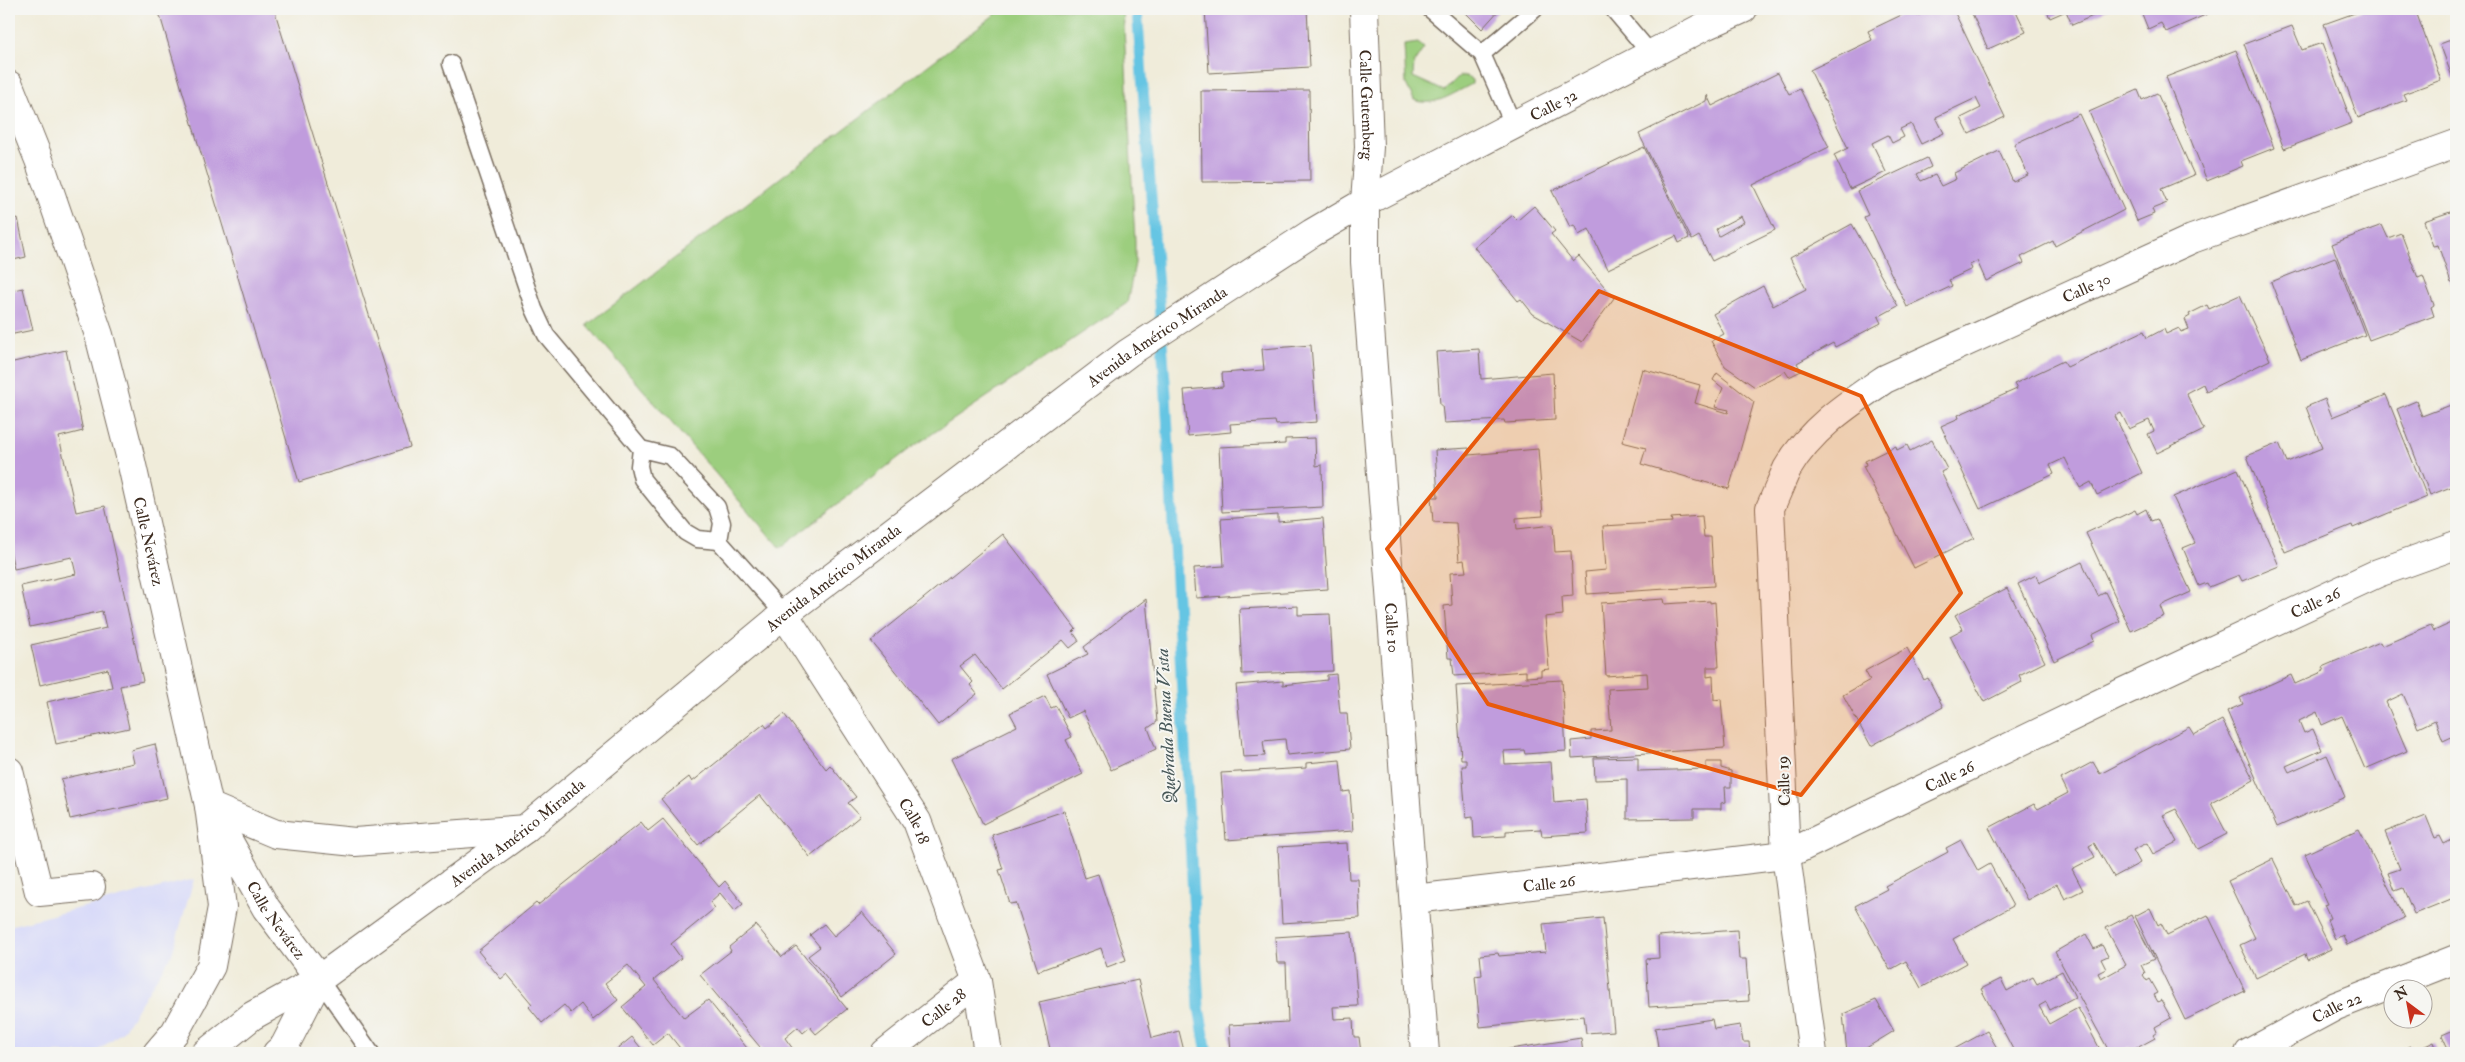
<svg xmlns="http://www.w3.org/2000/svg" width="2465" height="1062" font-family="'IM FELL Double Pica',serif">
	<rect width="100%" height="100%" fill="#f6f6f2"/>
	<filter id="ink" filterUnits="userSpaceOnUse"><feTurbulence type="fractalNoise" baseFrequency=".02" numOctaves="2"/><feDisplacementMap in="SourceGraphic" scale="10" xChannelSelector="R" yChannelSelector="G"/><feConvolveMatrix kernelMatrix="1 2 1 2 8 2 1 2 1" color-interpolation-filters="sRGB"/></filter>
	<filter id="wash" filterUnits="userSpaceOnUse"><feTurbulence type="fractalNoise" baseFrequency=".0096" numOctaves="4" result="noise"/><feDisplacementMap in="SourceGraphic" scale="20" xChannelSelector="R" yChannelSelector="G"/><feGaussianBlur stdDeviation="1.12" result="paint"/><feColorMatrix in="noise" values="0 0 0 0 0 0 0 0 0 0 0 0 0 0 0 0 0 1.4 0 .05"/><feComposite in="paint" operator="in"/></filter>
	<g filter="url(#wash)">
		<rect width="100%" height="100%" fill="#f0ecda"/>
		<path fill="#d6d8f9" d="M 194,879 L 172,954 L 123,1031 L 95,1053 L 9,1053 L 9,926 Z"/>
		<path fill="#9cce7e" stroke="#6c7c4e" d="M 1002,9 L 1123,9 L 1135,241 L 1135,263 L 1127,303 L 911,448 L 780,548 L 587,325 Z
			M 1418,43 L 1424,48 L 1414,63 L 1413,77 L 1444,91 L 1459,76 L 1466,76 L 1472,80 L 1472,84 C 1454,93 1434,108 1414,100 L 1406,84 L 1404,45 Z"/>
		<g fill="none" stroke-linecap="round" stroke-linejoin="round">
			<path stroke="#65c5e3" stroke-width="11" d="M 1137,9 L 1166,395 L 1199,1007 L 1207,1053"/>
		</g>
		<g id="blocks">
			<path fill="#c09cdd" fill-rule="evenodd" d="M 158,9 L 274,9 L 410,447 L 299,482 Z
				M 1205,9 L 1307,9 L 1310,67 L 1209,73 Z
				M 1462,9 L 1500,9 L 1482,29 Z
				M 1914,9 L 1917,16 L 1932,9 L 1953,9 L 2005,117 L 1969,134 L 1961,118 L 1981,108 L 1976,98 L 1936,117 L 1944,133 L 1921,144 L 1911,124 L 1900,129 L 1904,137 L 1892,143 L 1888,135 L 1872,143 L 1886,172 L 1850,189 L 1834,155 L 1848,148 L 1810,70 L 1872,40 L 1868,31 Z
				M 1970,9 L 2015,9 L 2026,32 L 1988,49 Z
				M 2046,9 L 2109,9 L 2072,25 L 2066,11 L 2050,18 Z
				M 2140,9 L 2219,9 L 2166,32 L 2161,23 L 2148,29 Z
				M 2366,9 L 2415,9 L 2441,80 L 2403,94 L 2406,100 L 2358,118 L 2324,24 Z
				M 2449,9 L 2456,9 L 2456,29 Z
				M 2292,26 L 2302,50 L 2322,43 L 2352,123 L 2284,149 L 2244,44 Z
				M 2456,38 L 2456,78 L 2453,79 L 2440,44 Z
				M 2236,50 L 2274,148 L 2241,161 L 2243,166 L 2207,181 L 2166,77 Z
				M 1778,73 L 1789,94 L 1800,89 L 1829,147 L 1753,185 L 1775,230 L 1712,261 L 1699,236 L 1692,240 L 1639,134 L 1706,101 L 1707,95 L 1712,106 ZM 1741,216 L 1744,222 L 1719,236 L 1716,229 Z
				M 1309,90 L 1310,181 L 1202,182 L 1201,91 Z
				M 2138,90 L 2142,100 L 2157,93 L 2194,175 L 2161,189 L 2167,203 L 2152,209 L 2154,214 L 2137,221 L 2089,112 Z
				M 2079,114 L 2124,210 L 2055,246 L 2053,241 L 2021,257 L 2024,263 L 1986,281 L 1977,261 L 1970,265 L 1972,269 L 1949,280 L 1952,286 L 1907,307 L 1864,217 L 1868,215 L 1857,191 L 1927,158 L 1931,167 L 1917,174 L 1921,181 L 1935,175 L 1941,186 L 1956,179 L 1954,173 L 1999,151 L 2013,182 L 2028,175 L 2014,144 Z
				M 1644,147 L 1689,238 L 1679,243 L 1676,236 L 1608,269 L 1589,229 L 1579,235 L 1574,225 L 1570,227 L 1552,191 Z
				M 1534,206 L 1555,231 L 1551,234 L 1573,261 L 1579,256 L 1614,298 L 1582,342 L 1533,314 L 1521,299 L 1518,301 L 1474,247 L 1513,215 L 1518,220 Z
				M 2456,210 L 2456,282 L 2451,283 L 2438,245 L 2433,246 L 2424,221 Z
				M 18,218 L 26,257 L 9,261 L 9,221 Z
				M 1852,224 L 1898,306 L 1878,317 L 1881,323 L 1835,347 L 1833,343 L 1797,363 L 1801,371 L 1789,377 L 1785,371 L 1755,387 L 1725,366 L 1711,341 L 1724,334 L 1713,314 L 1763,286 L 1773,306 L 1806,289 L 1790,258 Z
				M 2382,225 L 2388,238 L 2401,233 L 2418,278 L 2423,276 L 2434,305 L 2431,307 L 2434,316 L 2369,340 L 2332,244 Z
				M 2335,257 L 2365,335 L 2301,360 L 2271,282 Z
				M 23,288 L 33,330 L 9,335 L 9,291 Z
				M 2240,295 L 2270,360 L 2206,391 L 2203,384 L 2186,393 L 2204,430 L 2157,453 L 2148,434 L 2154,431 L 2149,420 L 2129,429 L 2121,413 L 2115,416 L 2142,473 L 2097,495 L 2091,482 L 2080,488 L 2065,458 L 2050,465 L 2054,474 L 1980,509 L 1941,426 L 1959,418 L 1958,415 L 2017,389 L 2014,384 L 2063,361 L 2067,367 L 2144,331 L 2147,338 L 2164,329 L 2166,334 L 2179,328 L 2181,332 L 2189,329 L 2185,319 L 2190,316 L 2189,314 L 2207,305 L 2209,309 Z
				M 1311,345 L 1317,422 L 1276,425 L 1275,421 L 1230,424 L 1231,432 L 1188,436 L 1184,390 L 1223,387 L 1222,373 L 1264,370 L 1262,349 Z
				M 1479,349 L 1481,379 L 1553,373 L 1555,420 L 1505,423 L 1504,420 L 1444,423 L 1442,405 L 1440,405 L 1436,352 Z
				M 66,350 L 83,431 L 59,437 L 76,512 L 105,506 L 143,681 L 120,686 L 129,728 L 56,744 L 47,702 L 112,687 L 108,669 L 40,685 L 31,645 L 106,628 L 102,611 L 30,627 L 21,586 L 76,574 L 72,557 L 14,569 L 9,545 L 9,363 Z
				M 1642,369 L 1700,385 L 1695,403 L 1728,413 L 1729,410 L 1715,407 L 1723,388 L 1713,380 L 1717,373 L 1754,402 L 1729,489 L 1641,464 L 1646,448 L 1622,442 Z
				M 2386,395 L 2427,497 L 2353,528 L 2352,525 L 2285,552 L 2247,456 L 2279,443 L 2287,462 L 2322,448 L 2306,407 L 2325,399 L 2332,417 Z
				M 2416,401 L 2422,416 L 2456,403 L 2456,485 L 2430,495 L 2397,409 Z
				M 1315,438 L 1316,466 L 1322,465 L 1323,507 L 1222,512 L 1219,447 L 1285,444 L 1285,439 Z
				M 1932,440 L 1947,469 L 1941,472 L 1974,538 L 1914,568 L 1863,466 L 1866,465 L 1865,461 L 1896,446 L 1897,450 L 1907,445 L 1910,451 Z
				M 1469,448 L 1469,455 L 1538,449 L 1543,516 L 1516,518 L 1517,529 L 1553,525 L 1555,552 L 1571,551 L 1573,596 L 1562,597 L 1563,615 L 1545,617 L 1549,669 L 1541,670 L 1541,676 L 1526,677 L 1526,671 L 1454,676 L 1452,658 L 1448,658 L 1444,606 L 1452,605 L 1450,573 L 1466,572 L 1464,560 L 1459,561 L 1456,523 L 1433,522 L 1431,497 L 1438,497 L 1435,450 Z
				M 2238,469 L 2279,566 L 2242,581 L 2239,575 L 2209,587 L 2207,583 L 2199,586 L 2183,548 L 2195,543 L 2173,497 Z
				M 2146,509 L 2151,521 L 2157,519 L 2191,592 L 2160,606 L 2164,616 L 2131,631 L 2086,533 L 2135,510 L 2137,514 Z
				M 1278,515 L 1278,522 L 1323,518 L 1328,589 L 1196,598 L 1194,568 L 1224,566 L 1221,519 Z
				M 1702,516 L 1704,537 L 1711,537 L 1714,586 L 1587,594 L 1585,572 L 1606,570 L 1603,526 L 1672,522 L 1671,518 Z
				M 1003,534 L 1076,629 L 1073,632 L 1079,641 L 1070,648 L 1063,640 L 1002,689 L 975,655 L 960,666 L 973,682 L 970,685 L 977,694 L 938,725 L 871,641 Z
				M 2082,562 L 2098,596 L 2106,592 L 2120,621 L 2092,635 L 2094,641 L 2054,661 L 2018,584 L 2036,575 L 2039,583 Z
				M 2007,588 L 2045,662 L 2019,675 L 2022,682 L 1984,702 L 1950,636 L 1963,629 L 1955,615 Z
				M 1146,599 L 1157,722 L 1148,728 L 1156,749 L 1111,770 L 1083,711 L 1068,718 L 1047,674 L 1088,654 L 1084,647 Z
				M 1664,599 L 1665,604 L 1710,601 L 1710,603 L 1715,602 L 1719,667 L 1707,667 L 1707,677 L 1713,676 L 1714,700 L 1721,699 L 1725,748 L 1572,758 L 1571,741 L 1591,739 L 1591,731 L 1611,730 L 1608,689 L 1648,687 L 1647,673 L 1606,676 L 1601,603 Z
				M 1298,606 L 1298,615 L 1330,614 L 1333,671 L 1242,674 L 1239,609 Z
				M 2456,621 L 2456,735 L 2443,741 L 2435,720 L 2418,728 L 2403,694 L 2386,702 L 2407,751 L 2365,769 L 2342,716 L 2322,725 L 2317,712 L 2299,721 L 2304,733 L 2313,729 L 2322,750 L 2286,766 L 2289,772 L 2327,755 L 2345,797 L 2277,827 L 2227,711 L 2243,704 L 2240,698 L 2291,675 L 2295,684 L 2324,671 L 2322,667 L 2380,642 L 2382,646 L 2431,625 L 2434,631 Z
				M 1907,648 L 1924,680 L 1928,678 L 1943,707 L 1871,746 L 1843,695 L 1870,680 L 1865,671 Z
				M 1336,674 L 1340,713 L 1347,713 L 1350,749 L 1287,755 L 1285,739 L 1263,741 L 1265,756 L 1243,757 L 1236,685 L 1283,681 L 1283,685 L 1327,680 L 1327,675 Z
				M 1562,680 L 1566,751 L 1525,754 L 1524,750 L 1504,751 L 1505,764 L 1551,762 L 1554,802 L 1586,799 L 1588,833 L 1542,836 L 1541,829 L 1506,831 L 1506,836 L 1474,838 L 1473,817 L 1466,818 L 1462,766 L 1466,766 L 1466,759 L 1461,759 L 1456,686 Z
				M 1045,696 L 1051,708 L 1056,706 L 1072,737 L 1066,740 L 1083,774 L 983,824 L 951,759 L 1017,726 L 1010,713 Z
				M 784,714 L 826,769 L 830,765 L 856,797 L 848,803 L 860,816 L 810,857 L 760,795 L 698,845 L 661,799 L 689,777 L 692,782 L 764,724 L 767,728 Z
				M 2222,720 L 2254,780 L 2211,803 L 2227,834 L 2198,849 L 2176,809 L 2163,815 L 2177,842 L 2153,854 L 2147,843 L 2133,850 L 2140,863 L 2114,877 L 2094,843 L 2089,846 L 2095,857 L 2072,869 L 2083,890 L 2065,899 L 2057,884 L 2027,900 L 1989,828 L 2034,804 L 2038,809 L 2068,793 L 2061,779 L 2093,762 L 2100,774 L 2189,727 L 2194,735 Z
				M 155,744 L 167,798 L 70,819 L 61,779 L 134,763 L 131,750 Z
				M 1638,757 L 1638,771 L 1706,769 L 1706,762 L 1721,762 L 1721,768 L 1731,771 L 1731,787 L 1725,787 L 1726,802 L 1721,803 L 1721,809 L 1694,809 L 1694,818 L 1627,819 L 1627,779 L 1595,780 L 1594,758 Z
				M 1340,760 L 1343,792 L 1350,791 L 1353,831 L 1226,840 L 1221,773 L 1306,768 L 1306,763 Z
				M 1064,811 L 1085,878 L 1098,874 L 1126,960 L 1107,967 L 1101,948 L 1038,971 L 1016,903 L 1010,904 L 999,870 L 1003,869 L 992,835 Z
				M 2426,816 L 2435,838 L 2440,836 L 2444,844 L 2456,838 L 2456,897 L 2414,914 L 2403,888 L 2395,891 L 2388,873 L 2400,869 L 2385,832 Z
				M 663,819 L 719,887 L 725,881 L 743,904 L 735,911 L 720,893 L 710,902 L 715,908 L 671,944 L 681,958 L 654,980 L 684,1018 L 708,1000 L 751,1053 L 681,1053 L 683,1052 L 668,1033 L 653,1045 L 622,1007 L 646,987 L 628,965 L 605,983 L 618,1000 L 593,1020 L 581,1004 L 571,1013 L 564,1005 L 542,1023 L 529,1007 L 532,1004 L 507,974 L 501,979 L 478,951 L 536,903 L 538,905 L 641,822 L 648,831 Z
				M 2359,829 L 2404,918 L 2347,945 L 2343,935 L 2335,939 L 2327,920 L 2330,918 L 2324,905 L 2328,904 L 2305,854 Z
				M 1961,840 L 1978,871 L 1990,864 L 2013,906 L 1953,939 L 1966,963 L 1921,988 L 1906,961 L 1890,970 L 1855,906 L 1887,889 L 1885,886 L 1948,852 L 1946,848 Z
				M 1347,843 L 1349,879 L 1358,879 L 1360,918 L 1282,923 L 1278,847 Z
				M 2273,859 L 2296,906 L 2307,901 L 2331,949 L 2307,960 L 2305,954 L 2256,978 L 2240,945 L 2255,938 L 2228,881 Z
				M 2150,908 L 2158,925 L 2161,923 L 2167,935 L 2208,915 L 2245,991 L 2185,1020 L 2135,916 Z
				M 862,912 L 896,954 L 842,997 L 808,956 L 820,947 L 810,935 L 824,924 L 834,936 Z
				M 2131,915 L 2154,959 L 2141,965 L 2145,973 L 2143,975 L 2147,981 L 2150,979 L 2158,993 L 2154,995 L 2158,1002 L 2161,1000 L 2171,1018 L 2155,1027 L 2157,1032 L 2153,1035 L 2155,1038 L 2133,1050 L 2130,1047 L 2110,1053 L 2055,952 L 2086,934 L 2094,949 L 2102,945 L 2108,956 L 2101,959 L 2106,969 L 2098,973 L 2101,979 L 2126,965 L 2106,928 Z
				M 1603,918 L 1614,1031 L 1586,1033 L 1584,1016 L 1480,1027 L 1475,976 L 1482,975 L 1480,955 L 1498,953 L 1499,956 L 1546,952 L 1543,924 Z
				M 756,925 L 782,957 L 796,946 L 847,1009 L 816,1034 L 810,1027 L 803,1033 L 798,1027 L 785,1038 L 793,1049 L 788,1053 L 765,1053 L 700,975 L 731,951 L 729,947 Z
				M 1737,930 L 1739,959 L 1746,959 L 1749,1001 L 1649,1007 L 1646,959 L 1659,958 L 1658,936 Z
				M 1352,932 L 1358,1006 L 1333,1007 L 1334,1019 L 1353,1018 L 1354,1037 L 1359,1037 L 1361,1053 L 1231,1053 L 1229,1025 L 1288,1022 L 1286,963 L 1277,963 L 1275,937 Z
				M 2062,971 L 2075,997 L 2050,1010 L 2046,1002 L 2039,1006 L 2049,1024 L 2078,1008 L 2102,1053 L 2015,1053 L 1981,989 L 2001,979 L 2007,991 L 2033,977 L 2037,984 Z
				M 1138,980 L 1152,1038 L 1179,1031 L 1184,1051 L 1173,1053 L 1051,1053 L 1039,1002 Z
				M 1876,1000 L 1894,1031 L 1858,1053 L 1847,1053 L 1843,1014 Z
				M 1712,1019 L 1714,1029 L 1740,1025 L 1743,1042 L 1749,1042 L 1750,1053 L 1659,1053 L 1655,1028 Z
				M 2456,1029 L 2456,1053 L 2450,1053 L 2442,1035 Z
				M 1987,1031 L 2000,1053 L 1947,1053 Z
				M 632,1037 L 645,1053 L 612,1053 Z
				M 1581,1038 L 1583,1053 L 1491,1053 L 1491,1052 Z
				M 2434,1042 L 2438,1053 L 2394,1053 L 2410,1046 L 2412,1052 Z"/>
		</g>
	</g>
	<g filter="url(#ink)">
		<use href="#blocks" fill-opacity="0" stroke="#7a6e60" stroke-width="1"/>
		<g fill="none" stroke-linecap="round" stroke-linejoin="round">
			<g stroke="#7a6e60" stroke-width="19">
				<path id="service" d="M 1430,9 L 1482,54 L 1535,9
					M 1613,9 L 1651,54
					M 1482,54 L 1513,124
					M 451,64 L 534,309 L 546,335 L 641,449 L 670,456 L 717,507 L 722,523 L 719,541
					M 641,449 L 639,466 L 642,479 L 685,532 L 697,539 L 719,541 L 784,614
					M 319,979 L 371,1053"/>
			</g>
			<g stroke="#7a6e60" stroke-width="30">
				<g id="minor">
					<path id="s1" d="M 1364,9 L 1369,147 L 1365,202 L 1365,262 L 1425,1053"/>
					<path id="s2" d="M 9,85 L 39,160 L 99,335 L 129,452 L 209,806 L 266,908 L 319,979"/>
					<path id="s3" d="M 1365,202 L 1707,25 L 1743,9"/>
					<path id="s4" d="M 784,614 L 917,821 L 977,981 L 988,1053"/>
					<path d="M 9,771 L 39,892 L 91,887"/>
					<path id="s5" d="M 1414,899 L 1786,855 L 2125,691 L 2378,573 L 2456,545"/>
					<path d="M 157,1053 L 175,1032 L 211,966 L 222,907 L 209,806 L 276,834 L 355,842 L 525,829"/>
					<path id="s6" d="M 885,1053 L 977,981"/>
					<path id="s7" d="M 1813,1053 L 1786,855 L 1770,508 C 1776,495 1781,482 1787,469 C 1810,429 1848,404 1885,379 L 2192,239 L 2456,144"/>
					<path id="s8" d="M 2249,1053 L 2336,1006 L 2456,959"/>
				</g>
			</g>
			<g stroke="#7a6e60" stroke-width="30">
				<g id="tertiary">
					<path id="s9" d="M 206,1053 L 252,1016 L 319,979 L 525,829 L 784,614 L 1128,353 L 1312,233 L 1365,202"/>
					<path d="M 277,1053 L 284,1047 L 319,979"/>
				</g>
			</g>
			<use href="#service" stroke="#fff" stroke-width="16"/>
			<use href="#minor" stroke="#fff" stroke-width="28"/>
			<use href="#tertiary" stroke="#fff" stroke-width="28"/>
		</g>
	</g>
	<path fill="#e8590c" fill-opacity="0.2" stroke="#e8590c" stroke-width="4" stroke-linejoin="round" d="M 1599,291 L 1861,396 L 1961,593 L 1801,795 L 1488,704 L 1387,549 Z"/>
	<g text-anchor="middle" stroke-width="4" stroke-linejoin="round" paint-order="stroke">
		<g font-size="16" fill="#3b2a1e" stroke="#f6f6f2">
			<text dy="6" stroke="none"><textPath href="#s3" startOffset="212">Calle 32</textPath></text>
			<text dy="6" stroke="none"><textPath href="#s1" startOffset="96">Calle Gutemberg</textPath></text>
			<text dy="6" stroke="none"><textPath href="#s7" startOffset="945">Calle 30</textPath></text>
			<text dy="6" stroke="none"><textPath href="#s9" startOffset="1192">Avenida Américo Miranda</textPath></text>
			<text dy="6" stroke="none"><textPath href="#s2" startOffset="478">Calle Nevárez</textPath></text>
			<text dy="6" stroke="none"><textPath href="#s9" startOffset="788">Avenida Américo Miranda</textPath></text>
			<text dy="6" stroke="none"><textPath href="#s5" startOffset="961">Calle 26</textPath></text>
			<text dy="6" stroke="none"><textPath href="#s1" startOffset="620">Calle 10</textPath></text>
			<text dy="6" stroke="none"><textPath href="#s5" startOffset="556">Calle 26</textPath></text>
			<text transform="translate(1783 781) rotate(-93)" y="6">Calle 19</text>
			<text dy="6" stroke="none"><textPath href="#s4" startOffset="245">Calle 18</textPath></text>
			<text dy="6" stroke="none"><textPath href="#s9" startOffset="382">Avenida Américo Miranda</textPath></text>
			<text dy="6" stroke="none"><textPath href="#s5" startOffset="136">Calle 26</textPath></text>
			<text dy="6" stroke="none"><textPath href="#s2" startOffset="882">Calle Nevárez</textPath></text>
			<text dy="6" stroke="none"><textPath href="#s6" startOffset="74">Calle 28</textPath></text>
			<text dy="6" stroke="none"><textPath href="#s8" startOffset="99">Calle 22</textPath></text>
		</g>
		<g font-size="18" font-style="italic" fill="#485859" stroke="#f6f6f2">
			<text transform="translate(1166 726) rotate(-93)" y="6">Quebrada Buena Vista</text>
		</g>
	</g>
	<rect width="2465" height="1062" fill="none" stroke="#f6f6f2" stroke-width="30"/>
	<g transform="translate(2408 1004) rotate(328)"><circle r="24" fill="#f6f6f2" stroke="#aba49d"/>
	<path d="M0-4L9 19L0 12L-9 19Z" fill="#c8321e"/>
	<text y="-8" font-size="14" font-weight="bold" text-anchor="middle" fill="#3b2a1e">N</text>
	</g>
</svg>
